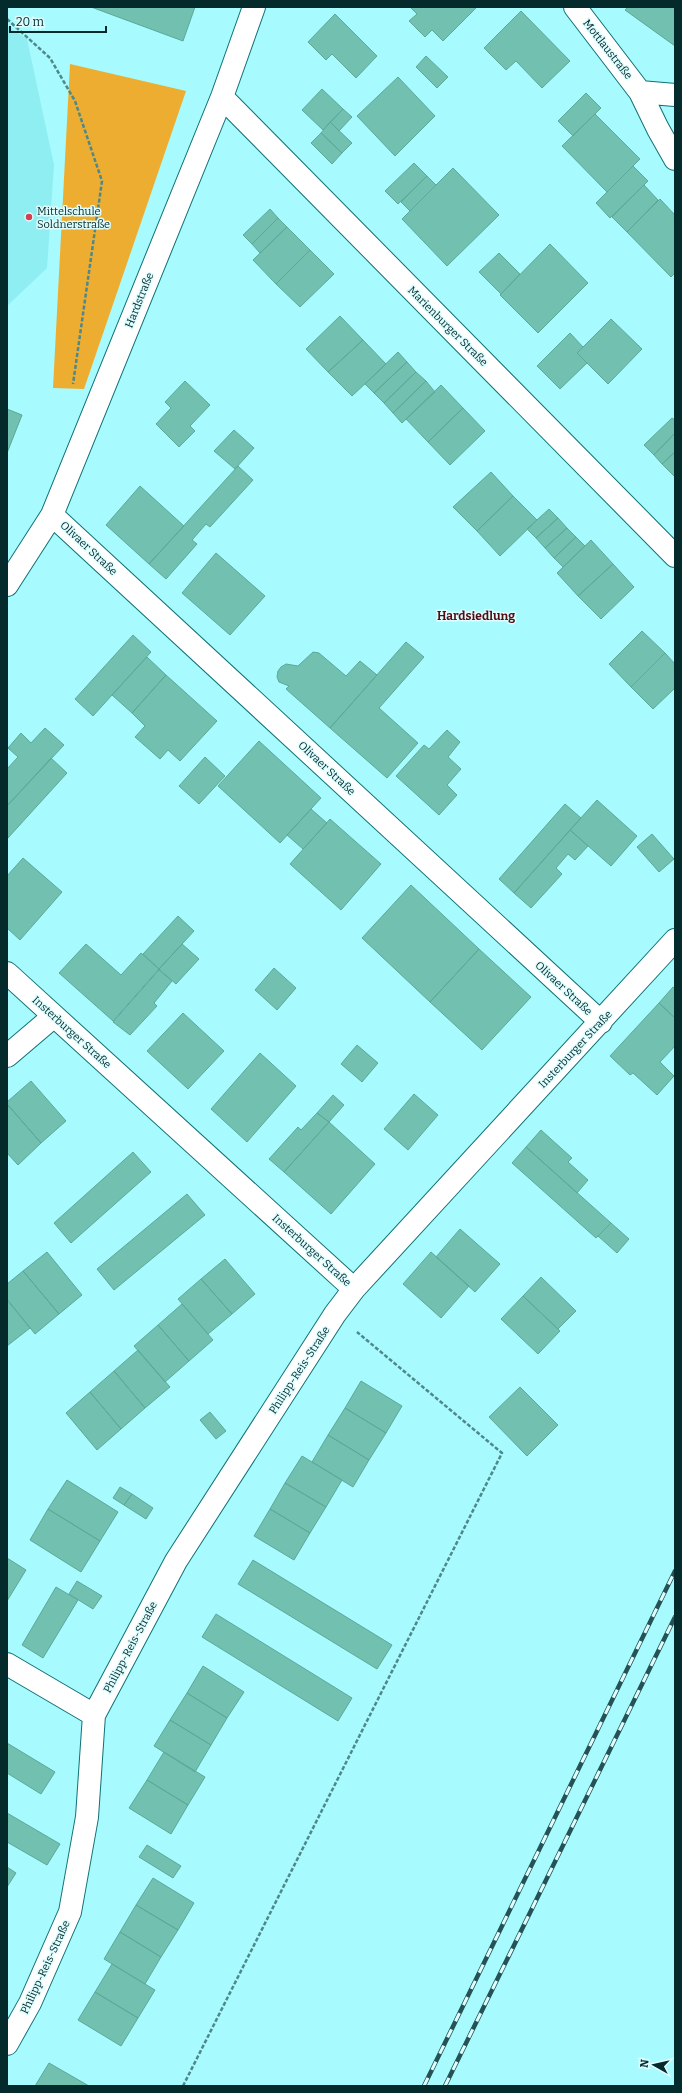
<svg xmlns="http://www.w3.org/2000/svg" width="682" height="2093" font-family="Bitter,serif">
	<rect width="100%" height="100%" fill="#a7fafd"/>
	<path fill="#8feef2" d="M 7,26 L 27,39 L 54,165 L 47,268 L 7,306 Z"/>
	<path fill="#edad30" d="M 70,64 L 186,91 L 84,389 L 53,388 Z"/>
	<path fill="#72c0b0" stroke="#5ca999" d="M 91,7 L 195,7 L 183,41 Z
		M 410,7 L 477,7 L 443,41 L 432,30 L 425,37 L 409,21 L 417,14 Z
		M 628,7 L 675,7 L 675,46 L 625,10 Z
		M 521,11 L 570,61 L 542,88 L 516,61 L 506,70 L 484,48 Z
		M 335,14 L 377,56 L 356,78 L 332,54 L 326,60 L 308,42 Z
		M 426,56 L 448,77 L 437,88 L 416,67 Z
		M 398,77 L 435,116 L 395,156 L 357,116 Z
		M 322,89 L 343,109 L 323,130 L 302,110 Z
		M 586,93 L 601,108 L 573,136 L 558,121 Z
		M 343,109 L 352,117 L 339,131 L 330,122 Z
		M 595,114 L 640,159 L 607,192 L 562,146 Z
		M 330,122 L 352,143 L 342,153 L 321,133 Z
		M 321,133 L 342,153 L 332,164 L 311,143 Z
		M 414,163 L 427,176 L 398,204 L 385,191 Z
		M 633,166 L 648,181 L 610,218 L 596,203 Z
		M 453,168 L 499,215 L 447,266 L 402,219 Z
		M 427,176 L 436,185 L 410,211 L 401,202 Z
		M 644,185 L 658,200 L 627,232 L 612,217 Z
		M 660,199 L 675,215 L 675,273 L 671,277 L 627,232 Z
		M 270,209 L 278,218 L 252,244 L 243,235 Z
		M 278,218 L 287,227 L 260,253 L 252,244 Z
		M 287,227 L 310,250 L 276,284 L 253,260 Z
		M 550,244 L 588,283 L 538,333 L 500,295 Z
		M 310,250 L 334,274 L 300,307 L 276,284 Z
		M 499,253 L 520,274 L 501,294 L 479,272 Z
		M 340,316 L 363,340 L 328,372 L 306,349 Z
		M 611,319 L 642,349 L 608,384 L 577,353 Z
		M 570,333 L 583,347 L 577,353 L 587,363 L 560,389 L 537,366 Z
		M 363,340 L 386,364 L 352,396 L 328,372 Z
		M 398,352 L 407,362 L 374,393 L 365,384 Z
		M 407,362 L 416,372 L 384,403 L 374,393 Z
		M 416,372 L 426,381 L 393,413 L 384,403 Z
		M 185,381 L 210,405 L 190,426 L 195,431 L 179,447 L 156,424 L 171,408 L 165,402 Z
		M 426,381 L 435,392 L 402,423 L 393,413 Z
		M 441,385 L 463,408 L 428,442 L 406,419 Z
		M 463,408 L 485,431 L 450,465 L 428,442 Z
		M 7,409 L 22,415 L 7,453 Z
		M 672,418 L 675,420 L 675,433 L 654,455 L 644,445 Z
		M 234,430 L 254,448 L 235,469 L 214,451 Z
		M 675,433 L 675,452 L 662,464 L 654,455 Z
		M 675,452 L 675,477 L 662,464 Z
		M 238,466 L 253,480 L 210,527 L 206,524 L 192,540 L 197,544 L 166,579 L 149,564 Z
		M 491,472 L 513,496 L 477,531 L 453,507 Z
		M 140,486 L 184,526 L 149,564 L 106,525 Z
		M 513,496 L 537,520 L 500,556 L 477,531 Z
		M 549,509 L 558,518 L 536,538 L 527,529 Z
		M 558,518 L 567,528 L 545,548 L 536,538 Z
		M 567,528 L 576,537 L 554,558 L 545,548 Z
		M 576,537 L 585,546 L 563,567 L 554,558 Z
		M 591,540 L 613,564 L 578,596 L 557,573 Z
		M 216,553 L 265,596 L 230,635 L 182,593 Z
		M 613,564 L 634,587 L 601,619 L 578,596 Z
		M 642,631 L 665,653 L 631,687 L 609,664 Z
		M 133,635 L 151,652 L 93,716 L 75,699 Z
		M 406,642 L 424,657 L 379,708 L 418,743 L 387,778 L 330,728 Z
		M 313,652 L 319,653 L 346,676 L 360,661 L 377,675 L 330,728 L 286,689 L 289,686 L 279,682 L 277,677 L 278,671 L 281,667 L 286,664 L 298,666 Z
		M 665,653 L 675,664 L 675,688 L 653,709 L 631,687 Z
		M 147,657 L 166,675 L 132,713 L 112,695 Z
		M 166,675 L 217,721 L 180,761 L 168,750 L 160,759 L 135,737 L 145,726 L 132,713 Z
		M 45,728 L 64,745 L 7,806 L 7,769 L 18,757 L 8,748 L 21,733 L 31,743 Z
		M 447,730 L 460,742 L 448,757 L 461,769 L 447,785 L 457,795 L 439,815 L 396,776 L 424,745 L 429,749 Z
		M 259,741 L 321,798 L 280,843 L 218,786 Z
		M 205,757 L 225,776 L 199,804 L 179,786 Z
		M 51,758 L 67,773 L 7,839 L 7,806 Z
		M 597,800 L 637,836 L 611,866 L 570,830 Z
		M 565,804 L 581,818 L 514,893 L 499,879 Z
		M 311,809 L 327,823 L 303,849 L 287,835 Z
		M 330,819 L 381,864 L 341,910 L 290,864 Z
		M 570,830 L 588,846 L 575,860 L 568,854 L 556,868 L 562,874 L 531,908 L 514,893 Z
		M 652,834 L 674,859 L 659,872 L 637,847 Z
		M 23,858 L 62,892 L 20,940 L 7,928 L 7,876 Z
		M 411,885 L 479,949 L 430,1002 L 362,938 Z
		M 178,916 L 194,931 L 159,969 L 143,954 Z
		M 86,944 L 121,975 L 141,953 L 159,969 L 113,1021 L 59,973 Z
		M 182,944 L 199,959 L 176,984 L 159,969 Z
		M 479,949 L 531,997 L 482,1050 L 430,1002 Z
		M 274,968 L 296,988 L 277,1010 L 255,990 Z
		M 159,970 L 172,981 L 154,1003 L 157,1006 L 130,1035 L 113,1022 Z
		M 673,987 L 675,988 L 675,1018 L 659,1003 Z
		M 659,1003 L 675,1018 L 675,1046 L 660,1062 L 674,1076 L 657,1095 L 633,1073 L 630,1075 L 610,1056 Z
		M 183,1013 L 224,1051 L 188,1089 L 147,1051 Z
		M 357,1045 L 378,1063 L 362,1082 L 341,1064 Z
		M 260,1053 L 296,1086 L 247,1142 L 211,1109 Z
		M 31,1081 L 66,1121 L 41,1143 L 7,1104 L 7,1102 Z
		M 414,1094 L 438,1115 L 408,1150 L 384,1129 Z
		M 333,1095 L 344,1105 L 329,1122 L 317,1113 Z
		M 7,1104 L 41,1143 L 18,1165 L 7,1153 Z
		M 317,1113 L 329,1122 L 284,1172 L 269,1159 L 298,1127 L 301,1130 Z
		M 329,1122 L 375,1164 L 331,1214 L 284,1172 Z
		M 541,1130 L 572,1158 L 568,1162 L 588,1180 L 577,1193 L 526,1147 Z
		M 526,1147 L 611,1223 L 596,1238 L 512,1163 Z
		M 133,1152 L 151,1172 L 71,1243 L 54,1223 Z
		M 187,1194 L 205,1215 L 114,1290 L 97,1269 Z
		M 611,1223 L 629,1239 L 617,1253 L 598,1236 Z
		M 460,1229 L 500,1264 L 475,1292 L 436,1257 Z
		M 47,1252 L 82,1295 L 59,1314 L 23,1271 Z
		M 431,1252 L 469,1286 L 441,1318 L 403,1284 Z
		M 225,1259 L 255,1294 L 232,1314 L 201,1279 Z
		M 23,1271 L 59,1314 L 35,1334 L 7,1299 L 7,1284 Z
		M 541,1277 L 576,1311 L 558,1329 L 523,1296 Z
		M 201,1279 L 232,1314 L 208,1334 L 178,1299 Z
		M 523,1296 L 560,1331 L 538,1354 L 501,1319 Z
		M 7,1300 L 30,1328 L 7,1346 Z
		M 182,1304 L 213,1340 L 189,1361 L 158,1325 Z
		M 158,1325 L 189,1361 L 165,1382 L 134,1346 Z
		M 138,1350 L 170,1387 L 145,1408 L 114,1371 Z
		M 114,1371 L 145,1408 L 121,1429 L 90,1392 Z
		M 361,1381 L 402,1406 L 386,1433 L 345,1408 Z
		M 520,1387 L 558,1425 L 527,1456 L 489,1417 Z
		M 90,1392 L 121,1429 L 97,1450 L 66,1413 Z
		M 345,1408 L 386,1433 L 369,1460 L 328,1435 Z
		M 210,1412 L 226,1431 L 216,1439 L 200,1420 Z
		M 328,1435 L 369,1460 L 353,1487 L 312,1462 Z
		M 302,1456 L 342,1480 L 326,1507 L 285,1483 Z
		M 67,1480 L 118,1512 L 100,1541 L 48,1509 Z
		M 285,1483 L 326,1507 L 310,1533 L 270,1509 Z
		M 120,1487 L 132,1494 L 124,1505 L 113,1498 Z
		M 132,1494 L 153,1508 L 146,1519 L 124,1505 Z
		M 48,1509 L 100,1541 L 81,1572 L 30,1540 Z
		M 270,1509 L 310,1533 L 294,1560 L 254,1536 Z
		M 7,1558 L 26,1570 L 7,1601 Z
		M 253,1560 L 392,1645 L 377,1669 L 238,1584 Z
		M 77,1581 L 102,1596 L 93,1609 L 69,1594 Z
		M 56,1587 L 78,1600 L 43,1658 L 22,1645 Z
		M 216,1614 L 352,1698 L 338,1721 L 202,1637 Z
		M 203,1666 L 244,1692 L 227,1718 L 187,1693 Z
		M 187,1693 L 227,1718 L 211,1745 L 170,1720 Z
		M 170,1720 L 211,1745 L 195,1772 L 154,1746 Z
		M 7,1743 L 55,1772 L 41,1794 L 7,1773 Z
		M 164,1752 L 205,1777 L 188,1805 L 147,1780 Z
		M 147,1780 L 188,1805 L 171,1834 L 129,1808 Z
		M 7,1813 L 60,1844 L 47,1865 L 7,1842 Z
		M 147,1845 L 181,1866 L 173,1878 L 139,1857 Z
		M 7,1867 L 16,1873 L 7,1887 Z
		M 153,1878 L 194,1903 L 178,1930 L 136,1905 Z
		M 136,1905 L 178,1930 L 161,1957 L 120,1932 Z
		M 120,1932 L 161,1957 L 145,1984 L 104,1959 Z
		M 112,1964 L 155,1990 L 138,2018 L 95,1992 Z
		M 95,1992 L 138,2018 L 121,2046 L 78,2020 Z
		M 49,2063 L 89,2086 L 35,2086 Z"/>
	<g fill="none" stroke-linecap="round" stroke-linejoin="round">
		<g stroke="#117175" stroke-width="24">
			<path id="minor" d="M 575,7 L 640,92 L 675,95
				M 640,92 L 658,129 L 675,159
				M 222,97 L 675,556
				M 52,515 L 601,1022
				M 7,585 L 52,515 L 222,97 L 254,7
				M 7,973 L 354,1289
				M 7,1056 L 54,1016
				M 7,1664 L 94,1715
				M 7,2044 L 30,2003 L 70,1912 L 87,1817 L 94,1715 L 176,1561 L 335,1314 L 354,1289 L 675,940"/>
		</g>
		<path stroke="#4e888a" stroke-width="2.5" stroke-dasharray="4 2" stroke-linecap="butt" d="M 7,19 L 50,58 L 75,101 L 102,181 L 73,384
			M 183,2086 L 502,1453 L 357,1332"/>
		<use href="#minor" stroke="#fff" stroke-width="22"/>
		<g stroke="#245255" stroke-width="4.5">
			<path id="rail" d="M 424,2086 L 675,1571
				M 445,2086 L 675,1617"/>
		</g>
		<use href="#rail" stroke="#defdfe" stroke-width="3" stroke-dasharray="9" stroke-linecap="butt"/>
	</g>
	<circle fill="#d1414f" stroke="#defdfe" stroke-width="1.5" cx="29" cy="217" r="4"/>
	<g text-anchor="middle" stroke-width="3" stroke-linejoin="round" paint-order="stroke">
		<g font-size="11" fill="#052a2c" stroke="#defdfe">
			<text transform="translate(608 49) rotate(52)" y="4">Mottlaustraße</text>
			<text transform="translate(139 300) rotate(-68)" y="4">Hardstraße</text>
			<text transform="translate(448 326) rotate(45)" y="4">Marienburger Straße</text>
			<text transform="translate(89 548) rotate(43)" y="4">Olivaer Straße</text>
			<text transform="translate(327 768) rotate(43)" y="4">Olivaer Straße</text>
			<text transform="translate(564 988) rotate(43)" y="4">Olivaer Straße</text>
			<text transform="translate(72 1032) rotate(42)" y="4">Insterburger Straße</text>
			<text transform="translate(575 1049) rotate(-47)" y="4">Insterburger Straße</text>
			<text transform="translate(312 1250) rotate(42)" y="4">Insterburger Straße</text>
			<text transform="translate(299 1370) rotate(-57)" y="4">Philipp-Reis-Straße</text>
			<text transform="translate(130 1647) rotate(-62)" y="4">Philipp-Reis-Straße</text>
			<text transform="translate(45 1967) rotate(-65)" y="4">Philipp-Reis-Straße</text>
		</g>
		<g font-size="11" fill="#052a2c" stroke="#defdfe" text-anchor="start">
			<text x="37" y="215">Mittelschule<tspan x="37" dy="13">Soldnerstraße</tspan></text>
		</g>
		<g font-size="12" font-weight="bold" fill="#520c16" stroke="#defdfe">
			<text x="476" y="620">Hardsiedlung</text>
		</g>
	</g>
	<rect width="682" height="2093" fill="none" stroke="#052a2c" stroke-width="16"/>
	<g transform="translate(654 2065) rotate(278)" stroke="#defdfe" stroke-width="3" paint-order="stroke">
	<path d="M0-3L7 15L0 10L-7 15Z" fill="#052a2c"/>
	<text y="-6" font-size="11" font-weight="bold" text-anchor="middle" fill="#052a2c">N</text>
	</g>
	<path d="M10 26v6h96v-6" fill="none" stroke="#052a2c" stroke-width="2"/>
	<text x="16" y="26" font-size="12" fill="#052a2c" stroke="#defdfe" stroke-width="3" paint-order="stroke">20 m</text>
</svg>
